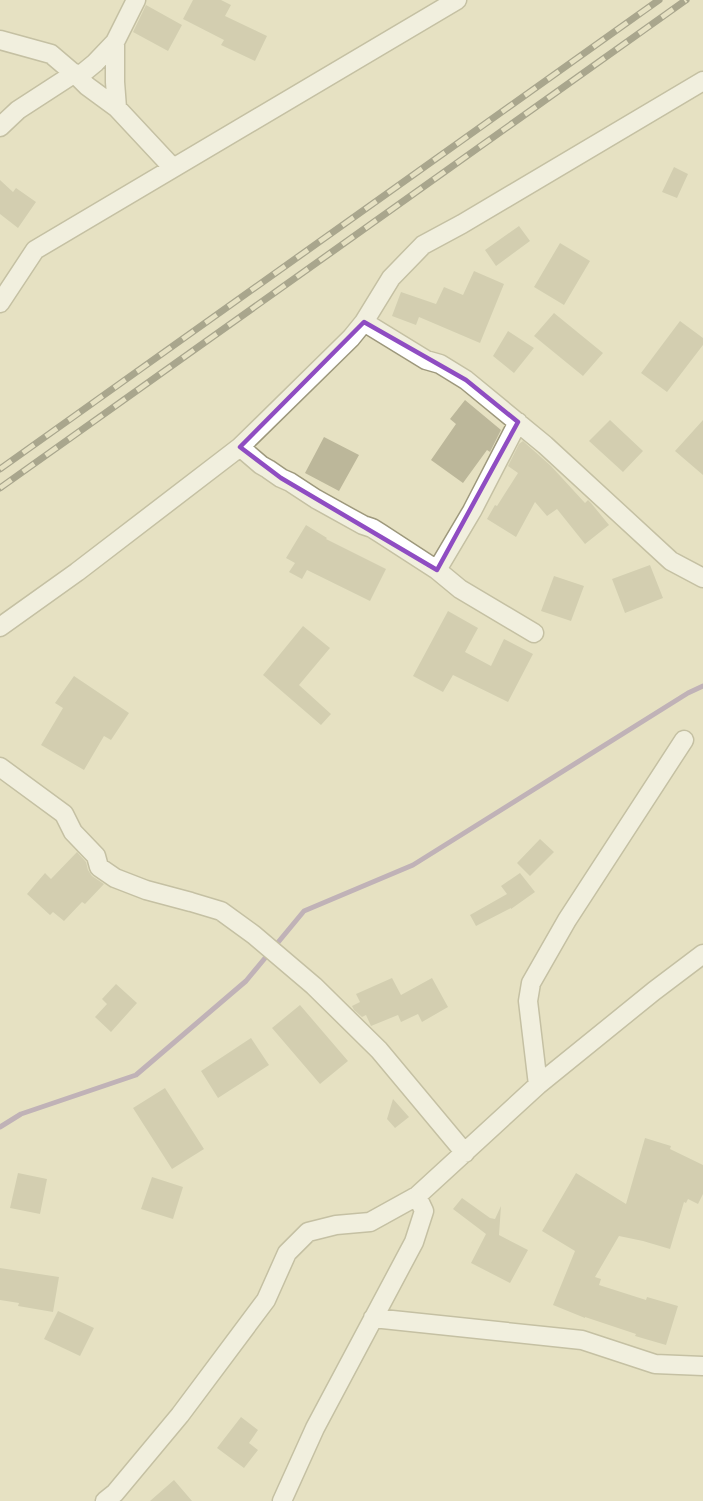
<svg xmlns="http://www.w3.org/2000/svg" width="703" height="1501" font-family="Signika,sans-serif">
	<rect width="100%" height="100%" fill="#e6e1c2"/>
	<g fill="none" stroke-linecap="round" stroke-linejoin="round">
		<path stroke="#9378a9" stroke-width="5" d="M 0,1127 L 21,1114 L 136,1075 L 246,981 L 304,911 L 413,865 L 688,693 L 703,686"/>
	</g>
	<path fill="#bcb79a" d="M 193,0 L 221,0 L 231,5 L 225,16 L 267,36 L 255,61 L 221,45 L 224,40 L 183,19 Z
		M 146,5 L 182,25 L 168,51 L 133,32 Z
		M 674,167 L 688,174 L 677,198 L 662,192 Z
		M 0,180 L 13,192 L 16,188 L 36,202 L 18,228 L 0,214 Z
		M 519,226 L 530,241 L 496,266 L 485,250 Z
		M 560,243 L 590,261 L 564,305 L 534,287 Z
		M 474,271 L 504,284 L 480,343 L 419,317 L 416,325 L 392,316 L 401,292 L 436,304 L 444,287 L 463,295 Z
		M 554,313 L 603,353 L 583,376 L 534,336 Z
		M 680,321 L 703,338 L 703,345 L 667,392 L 641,373 Z
		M 508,331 L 534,348 L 514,373 L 493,356 Z
		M 465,400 L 501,430 L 490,452 L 487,450 L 463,483 L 431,460 L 456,424 L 450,419 Z
		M 610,420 L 643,451 L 623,472 L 589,441 Z
		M 703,420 L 703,475 L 675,451 Z
		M 324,437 L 359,455 L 339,491 L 305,473 Z
		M 523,441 L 551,466 L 585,503 L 588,500 L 591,503 L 609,525 L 585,544 L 557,509 L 547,516 L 535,502 L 516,537 L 487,519 L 495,505 L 497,506 L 518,473 L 508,466 L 519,444 Z
		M 306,525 L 327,538 L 326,539 L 386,569 L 370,601 L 307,570 L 302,579 L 289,572 L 295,563 L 286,558 Z
		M 650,565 L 663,598 L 625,613 L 612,579 Z
		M 554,576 L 584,586 L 571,621 L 541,611 Z
		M 448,611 L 478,628 L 465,652 L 491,666 L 504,639 L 533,654 L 508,702 L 453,675 L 443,692 L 413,676 Z
		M 303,626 L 330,648 L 299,685 L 331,714 L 321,725 L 263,675 Z
		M 74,676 L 129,713 L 111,740 L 104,736 L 84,770 L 41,745 L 63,708 L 55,703 Z
		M 540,839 L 554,852 L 530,876 L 517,863 Z
		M 77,852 L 86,862 L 88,870 L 92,876 L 104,884 L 85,904 L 82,902 L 64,921 L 53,912 L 50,915 L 27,894 L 45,873 L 51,879 Z
		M 520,873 L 535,892 L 511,909 L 511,908 L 476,926 L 470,915 L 507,894 L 501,886 Z
		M 392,978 L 401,995 L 432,978 L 448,1007 L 422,1022 L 418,1014 L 401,1022 L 398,1015 L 371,1026 L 366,1015 L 362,1017 L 354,1010 L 352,1006 L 360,1002 L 356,994 Z
		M 116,984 L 137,1003 L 111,1032 L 95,1017 L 107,1004 L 102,999 Z
		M 300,1005 L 348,1061 L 320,1084 L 272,1028 Z
		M 251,1038 L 269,1065 L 218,1098 L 201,1071 Z
		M 165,1088 L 204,1149 L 172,1169 L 133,1108 Z
		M 393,1099 L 409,1117 L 395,1128 L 387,1119 Z
		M 645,1138 L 671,1146 L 670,1149 L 703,1165 L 703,1194 L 698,1204 L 688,1199 L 686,1203 L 684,1202 L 670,1249 L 643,1241 L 619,1236 L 595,1277 L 601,1279 L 599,1285 L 646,1300 L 647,1297 L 678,1306 L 666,1345 L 635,1336 L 636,1334 L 585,1317 L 585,1318 L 553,1305 L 575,1251 L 542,1231 L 576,1173 L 626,1204 Z
		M 18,1173 L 47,1179 L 40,1214 L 10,1208 Z
		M 152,1177 L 183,1187 L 173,1219 L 141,1209 Z
		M 462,1198 L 490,1218 L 495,1219 L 501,1206 L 499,1235 L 528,1250 L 510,1283 L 471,1263 L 486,1234 L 453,1209 Z
		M 0,1268 L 59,1277 L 53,1312 L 18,1306 L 19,1303 L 0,1300 Z
		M 58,1311 L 94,1328 L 80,1356 L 44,1339 Z
		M 241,1417 L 258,1430 L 249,1443 L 258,1450 L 244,1468 L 217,1448 Z
		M 174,1480 L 192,1501 L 150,1501 Z"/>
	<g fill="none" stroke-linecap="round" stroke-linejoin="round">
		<g stroke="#9d987c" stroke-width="21">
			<path id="street" d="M 136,0 L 115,42 L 95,63 L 78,77 L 87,86 L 117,108 L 173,168
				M 0,40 L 51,54 L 78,77
				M 115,42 L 115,82 L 117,108
				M 0,127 L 18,110 L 75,73
				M 0,303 L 35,250 L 457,0
				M 364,322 L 426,360 L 440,364 L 466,380 L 545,445 L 671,561 L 703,578
				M 240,447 L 261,465 L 268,469 L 281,478 L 290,482 L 316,499 L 363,525 L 372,528 L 380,533 L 437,570 L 460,589 L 534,633
				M 437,570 L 472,511 L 518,422
				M 0,627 L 77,572 L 240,447 L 351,338 L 364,322 L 391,278 L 423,245 L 462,224 L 703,81
				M 0,767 L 64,814 L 73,832 L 96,856 L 99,867 L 115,878 L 146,890 L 191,902 L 221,911 L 254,935 L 314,986 L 379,1050 L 465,1153
				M 538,1085 L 528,1001 L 531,983 L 567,920 L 684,740
				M 373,1318 L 582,1340 L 655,1364 L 703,1366
				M 105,1501 L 115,1493 L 180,1415 L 266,1300 L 287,1253 L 308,1232 L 336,1225 L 370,1222 L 417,1196 L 538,1085 L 654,991 L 703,954
				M 282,1501 L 315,1428 L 414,1242 L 424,1211 L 417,1196"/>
		</g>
		<use href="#street" stroke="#fff" stroke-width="18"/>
		<g stroke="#605d4c" stroke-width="7">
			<path id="rail" d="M 0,469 L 659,0
				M 0,488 L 686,0"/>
		</g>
		<use href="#rail" stroke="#e6e1c2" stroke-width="4.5" stroke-dasharray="14" stroke-linecap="butt"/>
	</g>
	<path d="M0 0H703V1501H0ZM 364,322 L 466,380 L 518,422 L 437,570 L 281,478 L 240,447 Z" fill="#e6e1c2" fill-opacity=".55" fill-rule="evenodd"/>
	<path fill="none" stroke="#8f4dc2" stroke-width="4.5" stroke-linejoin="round" d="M 364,322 L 466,380 L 518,422 L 437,570 L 281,478 L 240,447 Z"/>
</svg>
